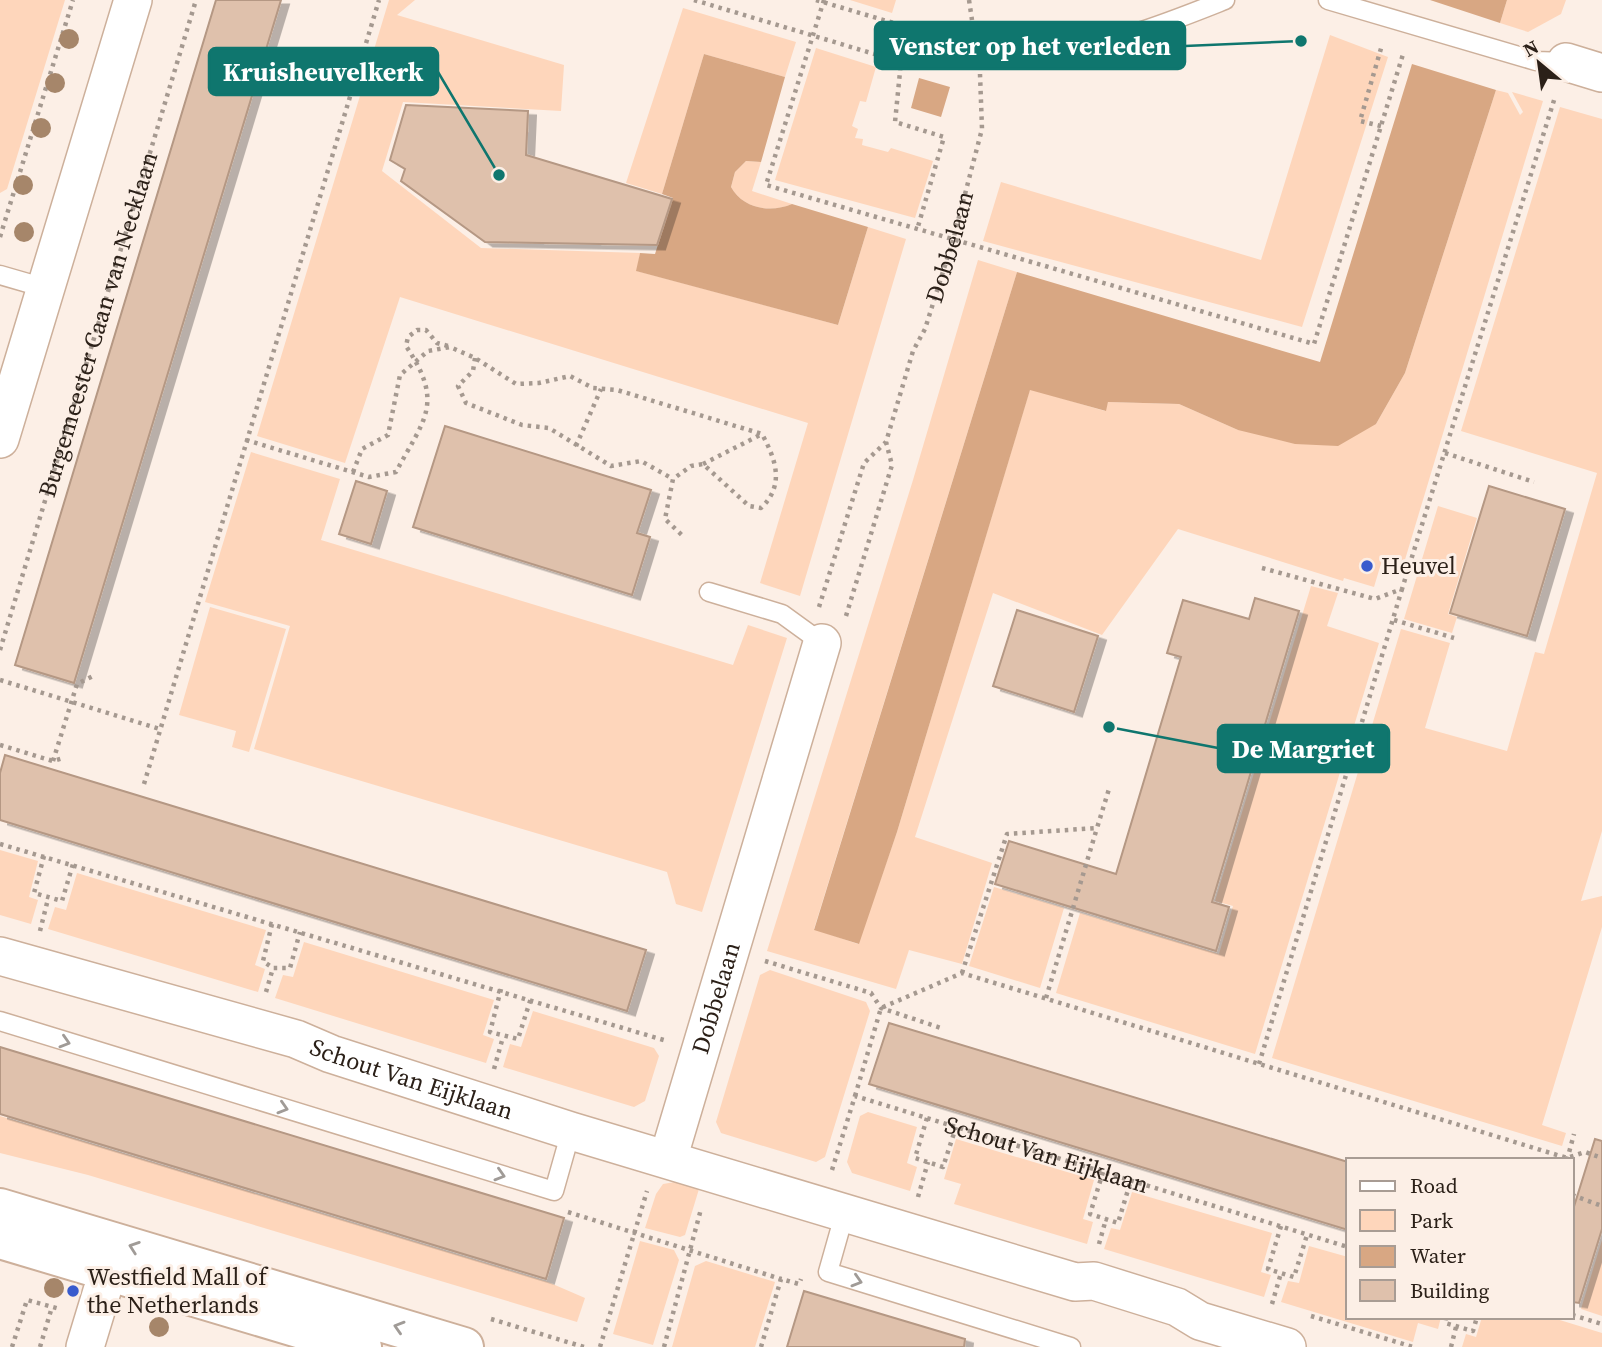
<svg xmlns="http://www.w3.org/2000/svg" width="1602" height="1347" font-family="'Source Serif 4',serif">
	<defs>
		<filter id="shadow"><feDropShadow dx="8" dy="4.5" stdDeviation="0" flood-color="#0004"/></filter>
	</defs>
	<rect width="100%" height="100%" fill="#fcefe6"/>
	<path fill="#fed6bb" d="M 0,0 L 65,0 L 7,189 L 0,193 Z
		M 389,0 L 415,0 L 397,15 L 564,65 L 561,111 L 403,102 L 382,171 L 481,248 L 640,253 L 637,271 L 838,325 L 868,227 L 906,239 L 800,596 L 760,583 L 808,423 L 400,297 L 345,463 L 257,436 Z
		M 850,0 L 896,0 L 892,13 Z
		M 1507,0 L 1566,0 L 1561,14 L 1528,32 L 1500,23 Z
		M 683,8 L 796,42 L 785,77 L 704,54 L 662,194 L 626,183 Z
		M 1330,35 L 1388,57 L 1302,327 L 983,241 L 1001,182 L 1261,260 Z
		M 816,48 L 876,67 L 866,102 L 860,101 L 852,126 L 858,129 L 855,138 L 863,139 L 862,145 L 888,152 L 891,148 L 933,161 L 915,218 L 775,180 Z
		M 1496,90 L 1508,93 L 1520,115 L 1523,112 L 1512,92 L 1543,101 L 1404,563 L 1383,557 L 1374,587 L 1344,578 L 1343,581 L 1178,529 L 1102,635 L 993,593 L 915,837 L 992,863 L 962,964 L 909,950 L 896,989 L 767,951 L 913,480 L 978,260 L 1017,272 L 814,929 L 858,944 L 897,832 L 1030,389 L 1105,411 L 1108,402 L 1179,404 L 1238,430 L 1376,424 L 1405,373 Z
		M 1560,107 L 1602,119 L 1602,831 L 1581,901 L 1602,896 L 1602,927 L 1542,1125 L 1566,1133 L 1562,1146 L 1272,1058 L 1401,629 L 1450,643 L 1425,728 L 1507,751 L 1535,652 L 1544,654 L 1597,473 L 1461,431 Z
		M 746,161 L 761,162 L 752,191 L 792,204 C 771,213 743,209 731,187 L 735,172 Z
		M 251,452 L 340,479 L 321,540 L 733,665 L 748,625 L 787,638 L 702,912 L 676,904 L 667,872 L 254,749 L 290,626 L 205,602 Z
		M 1438,506 L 1477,518 L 1448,614 L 1457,617 L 1452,633 L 1404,619 Z
		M 1311,586 L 1338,593 L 1327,626 L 1379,643 L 1255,1054 L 1056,993 L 1080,913 L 1219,954 L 1233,906 L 1215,901 Z
		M 210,607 L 286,629 L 249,752 L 232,747 L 236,731 L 179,715 Z
		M 0,850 L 38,861 L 29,897 L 38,900 L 31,924 L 0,915 Z
		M 77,873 L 266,930 L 255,965 L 265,969 L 258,992 L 48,929 L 55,907 L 66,910 Z
		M 994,887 L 1064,908 L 1040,988 L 969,966 Z
		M 304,942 L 494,1000 L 483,1035 L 494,1039 L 486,1063 L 275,998 L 283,975 L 293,977 Z
		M 770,970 L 866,1002 L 870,1011 L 825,1157 L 816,1162 L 721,1133 L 716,1122 L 760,975 Z
		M 533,1011 L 654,1048 L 659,1056 L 645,1101 L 634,1107 L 503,1067 L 510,1044 L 521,1047 Z
		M 868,1112 L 917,1127 L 907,1163 L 917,1167 L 910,1191 L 852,1173 L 847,1162 L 860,1116 Z
		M 0,1116 L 548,1282 L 585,1298 L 577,1322 L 88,1175 L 0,1153 Z
		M 956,1139 L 1094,1180 L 1083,1219 L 1093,1222 L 1087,1244 L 954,1204 L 961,1184 L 944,1179 Z
		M 675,1182 L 699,1189 L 685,1235 L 680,1237 L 645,1228 L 656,1194 L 663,1184 Z
		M 1132,1192 L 1272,1233 L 1261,1272 L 1271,1275 L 1264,1297 L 1104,1249 L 1111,1228 L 1120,1230 Z
		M 1602,1240 L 1602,1316 L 1581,1309 Z
		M 640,1241 L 674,1250 L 679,1260 L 653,1345 L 613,1334 Z
		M 1309,1246 L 1348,1257 L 1348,1317 L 1441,1317 L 1438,1329 L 1418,1323 L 1413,1342 L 1281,1302 L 1288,1281 L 1299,1283 Z
		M 706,1261 L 775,1282 L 755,1347 L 672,1347 L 695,1266 Z
		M 1482,1317 L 1550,1317 L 1602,1333 L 1602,1347 L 1462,1347 L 1466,1334 L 1476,1337 Z"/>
	<path fill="#d8a783" d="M 1430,0 L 1507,0 L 1500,23 Z
		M 704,54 L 785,77 L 761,162 L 746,161 L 735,172 L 731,187 C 743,209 771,213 792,204 L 868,227 L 838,325 L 636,271 L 640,253 L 655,254 L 673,198 L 662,194 Z
		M 1412,64 L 1496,90 L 1405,373 L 1376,424 L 1338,446 L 1295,444 L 1238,430 L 1179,404 L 1108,402 L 1106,411 L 1030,390 L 897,832 L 859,944 L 814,930 L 1017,272 L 1320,362 Z
		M 919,78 L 950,87 L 941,117 L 911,108 Z"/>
	<path fill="#dfc1ac" stroke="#b59884" stroke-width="2" filter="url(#shadow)" d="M 216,0 L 281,0 L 74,683 L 15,665 Z
		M 406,105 L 528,111 L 526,155 L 672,199 L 657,245 L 485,242 L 401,181 L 405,169 L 390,160 Z
		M 445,426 L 651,490 L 637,533 L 650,537 L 632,595 L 413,527 Z
		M 356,481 L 387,491 L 371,544 L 339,534 Z
		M 1489,486 L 1565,509 L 1527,636 L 1450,613 Z
		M 1255,598 L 1299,611 L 1212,902 L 1229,907 L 1216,951 L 995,884 L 1009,841 L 1116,874 L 1181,657 L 1167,653 L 1183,600 L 1249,619 Z
		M 1017,610 L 1098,636 L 1074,712 L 993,686 Z
		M 5,755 L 646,950 L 627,1011 L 0,820 L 0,773 Z
		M 889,1023 L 1348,1162 L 1348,1230 L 869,1084 Z
		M 0,1047 L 564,1218 L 546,1279 L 0,1114 Z
		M 1595,1139 L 1602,1141 L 1602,1229 L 1579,1303 L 1572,1302 L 1572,1213 Z
		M 804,1291 L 965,1339 L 964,1347 L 787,1347 Z"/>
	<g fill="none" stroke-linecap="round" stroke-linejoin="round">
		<g stroke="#cdb09b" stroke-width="21">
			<path id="lane" d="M 1328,0 L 1536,61 L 1566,62
				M 976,46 C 994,48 1012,51 1030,51 C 1099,51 1162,25 1225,0
				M 0,275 L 45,288
				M 709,592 L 782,614 L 822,643
				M 0,1021 L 554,1191 L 571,1131
				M 845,1212 L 828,1272 L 1071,1347"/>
		</g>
		<g stroke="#cdb09b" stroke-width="40">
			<g id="street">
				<path d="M 1566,62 L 1602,73"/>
				<path d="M 0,439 L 133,0"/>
				<path id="s4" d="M 0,956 L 296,1039 L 331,1054 L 571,1131 L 1075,1282 L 1094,1281 L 1177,1307 L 1200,1321 L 1287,1347"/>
				<path id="s5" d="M 668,1159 L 822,643"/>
				<path d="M 85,1347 L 102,1291"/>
			</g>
		</g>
		<g stroke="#cdb09b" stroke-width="42">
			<path id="secondary" d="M 0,1208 L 464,1347
				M 0,1239 L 362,1347"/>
		</g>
		<g stroke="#a59990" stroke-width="4.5" stroke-dasharray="3.5 5" stroke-linecap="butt">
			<path d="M 694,0 L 901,62 L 895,122 L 944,137 L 917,230"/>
			<path d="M 816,0 L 951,40"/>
			<path d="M 824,0 L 766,185 L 1314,344 L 1404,51"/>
			<path d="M 969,0 L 972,20"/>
			<path d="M 1381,126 L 1360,121 L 1382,45"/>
			<path d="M 0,237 L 73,0"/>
			<path d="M 475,358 L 473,371 L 458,386 L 466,403 L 522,425 L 549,428 L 611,466 L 641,461 L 673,479"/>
			<path d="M 246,440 L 369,477 L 396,472 C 424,419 445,404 406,346 L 408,337 L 417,330 L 426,330 L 437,343 L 448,346"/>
			<path d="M 576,446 L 601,389"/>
			<path d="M 1445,453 L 1534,482"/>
			<path d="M 703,464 L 762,434"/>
			<path d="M 353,472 L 362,449 L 388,435 L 400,375 L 428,351 L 450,347 L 475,358 L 516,384 L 539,383 L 570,376 L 593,388 L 617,390 L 762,434 C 776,460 785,485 761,508 L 749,506 L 703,464 L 691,466 L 673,479 L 665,519 L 684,537"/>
			<path d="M 1262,568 L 1375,599 L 1402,589 L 1555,97"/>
			<path id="s1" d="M 819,607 L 864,463 L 886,442 L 913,351 L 925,329 L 953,240 L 982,129 L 980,74"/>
			<path d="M 846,616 L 892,465 L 886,442"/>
			<path d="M 1394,620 L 1454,638"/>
			<path id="s2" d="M 0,650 L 196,0"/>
			<path d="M 0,680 L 160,729"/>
			<path d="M 0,745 L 53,761 L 63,758"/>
			<path d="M 53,761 L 77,684 L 93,676"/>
			<path d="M 144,784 L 379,0"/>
			<path d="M 0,844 L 667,1041"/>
			<path d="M 44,856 L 34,893 L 62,901 L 73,864"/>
			<path d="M 272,924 L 263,961 L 273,968 L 290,968 L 300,932"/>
			<path d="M 40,931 L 48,899"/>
			<path d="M 765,961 L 871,993 L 881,1008 L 944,1029"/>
			<path d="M 962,973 L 1007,834 L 1097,828 L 1109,789"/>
			<path d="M 501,989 L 490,1032 L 518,1039 L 531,998"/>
			<path d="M 266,992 L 273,968"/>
			<path d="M 1046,998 L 1097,828"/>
			<path d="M 1259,1064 L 1402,589"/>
			<path d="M 494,1069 L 503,1037"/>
			<path d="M 855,1096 L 881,1008 L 962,973 L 1567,1158 L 1585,1152 L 1602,1158"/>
			<path d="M 927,1118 L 915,1158 L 943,1167 L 956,1127"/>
			<path d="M 1567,1160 L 1574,1134"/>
			<path id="s3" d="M 832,1170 L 855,1096 L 1348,1247"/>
			<path d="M 1103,1172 L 1090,1214 L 1118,1223 L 1131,1180"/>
			<path d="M 1572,1195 L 1602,1206"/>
			<path d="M 918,1197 L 928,1162"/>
			<path d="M 568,1212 L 781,1279"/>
			<path d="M 1281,1226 L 1268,1269 L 1294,1277 L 1307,1235"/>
			<path d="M 1099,1244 L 1106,1219"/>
			<path d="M 1272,1304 L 1281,1273"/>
			<path d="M 1572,1315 L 1602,1324"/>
			<path d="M 1311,1316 L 1413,1347"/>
			<path d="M 1446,1317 L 1445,1323 L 1473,1331 L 1477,1317"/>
			<path d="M 491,1319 L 584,1347"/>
			<path d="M 12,1347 L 27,1300 L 60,1309"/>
			<path d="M 40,1347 L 52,1307"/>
			<path d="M 600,1347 L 647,1191"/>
			<path d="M 664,1347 L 701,1209"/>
			<path d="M 761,1347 L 781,1279 L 799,1284 L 801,1279"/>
			<path d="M 1451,1347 L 1456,1327"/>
		</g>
		<use href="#lane" stroke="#fff" stroke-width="18"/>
		<use href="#street" stroke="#fff" stroke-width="37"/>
		<use href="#secondary" stroke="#fff" stroke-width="38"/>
	</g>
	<g fill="#a6866a">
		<circle cx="69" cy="39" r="10"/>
		<circle cx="55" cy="83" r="10"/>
		<circle cx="41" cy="128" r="10"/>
		<circle cx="23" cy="185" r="10"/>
		<circle cx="24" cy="232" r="10"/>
		<circle cx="54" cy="1288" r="10"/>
		<circle cx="159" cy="1327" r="10"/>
	</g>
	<defs><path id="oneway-chevron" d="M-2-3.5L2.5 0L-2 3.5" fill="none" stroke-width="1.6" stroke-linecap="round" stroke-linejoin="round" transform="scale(1.75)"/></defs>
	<g stroke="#a09b97">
		<use href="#oneway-chevron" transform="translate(65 1042) rotate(17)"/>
		<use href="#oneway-chevron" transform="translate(283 1108) rotate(17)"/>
		<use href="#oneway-chevron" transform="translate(500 1175) rotate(17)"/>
		<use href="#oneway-chevron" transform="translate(134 1247) rotate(-161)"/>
		<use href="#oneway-chevron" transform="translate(857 1281) rotate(17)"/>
		<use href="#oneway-chevron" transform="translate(399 1327) rotate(-163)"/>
	</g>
	<g fill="#395bcd" stroke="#fcefe6" stroke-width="2.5">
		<circle cx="1367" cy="566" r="7"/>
		<circle cx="73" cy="1291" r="7"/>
	</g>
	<g text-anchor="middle" stroke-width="6" stroke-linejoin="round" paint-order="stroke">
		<g font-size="24" fill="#2b2018" stroke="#fcefe6">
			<text dy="8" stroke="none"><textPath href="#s1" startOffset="387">Dobbelaan</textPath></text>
			<text dy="8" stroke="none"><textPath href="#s2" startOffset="340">Burgemeester Caan van Necklaan</textPath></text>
			<text dy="8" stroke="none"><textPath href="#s5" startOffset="168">Dobbelaan</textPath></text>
			<text dy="8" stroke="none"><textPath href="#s4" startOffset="430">Schout Van Eijklaan</textPath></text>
			<text dy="8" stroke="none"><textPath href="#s3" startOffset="278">Schout Van Eijklaan</textPath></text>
		</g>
		<g font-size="24" fill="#2b2018" stroke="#fcefe6" text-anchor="start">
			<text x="1381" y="574">Heuvel</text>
			<text x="87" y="1285">Westfield Mall of<tspan x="87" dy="28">the Netherlands</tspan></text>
		</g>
	</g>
	<path fill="none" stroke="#0f766e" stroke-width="2.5" d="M1301 41L1185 46M499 175L438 72M1109 727L1218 748"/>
	<g fill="#0f766e" stroke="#fcefe6" stroke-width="2.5">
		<circle cx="1301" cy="41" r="7"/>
		<circle cx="499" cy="175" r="7"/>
		<circle cx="1109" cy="727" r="7"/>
	</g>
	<g fill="#0f766e" stroke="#0f766e" stroke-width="2.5">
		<rect x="875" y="22" width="310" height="47" rx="7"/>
		<rect x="209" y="48" width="229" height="47" rx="7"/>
		<rect x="1218" y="725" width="171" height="47" rx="7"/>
	</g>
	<g font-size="26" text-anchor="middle" font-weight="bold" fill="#fff">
		<text x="1030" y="55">Venster op het verleden</text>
		<text x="323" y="81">Kruisheuvelkerk</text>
		<text x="1303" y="758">De Margriet</text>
	</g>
	<rect x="1346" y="1158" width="228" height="161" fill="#fcefe6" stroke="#a89c94" stroke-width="2"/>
	<rect x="1360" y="1181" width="35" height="10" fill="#ffffff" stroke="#a89c94" stroke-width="2"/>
	<text x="1410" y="1193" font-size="21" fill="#2b2018">Road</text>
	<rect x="1360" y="1210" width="35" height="21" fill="#fed6bb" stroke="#a89c94" stroke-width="2"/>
	<text x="1410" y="1228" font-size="21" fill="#2b2018">Park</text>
	<rect x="1360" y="1246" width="35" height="21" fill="#d8a783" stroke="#a89c94" stroke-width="2"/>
	<text x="1410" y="1263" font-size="21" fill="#2b2018">Water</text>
	<rect x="1360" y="1280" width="35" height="21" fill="#dfc1ac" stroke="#a89c94" stroke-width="2"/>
	<text x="1410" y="1298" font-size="21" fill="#2b2018">Building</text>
	<g transform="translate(1539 63) rotate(331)" stroke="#fcefe6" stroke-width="5" paint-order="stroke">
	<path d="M0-5L12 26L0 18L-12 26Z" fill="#2b2018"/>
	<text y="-10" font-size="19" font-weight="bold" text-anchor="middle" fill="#2b2018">N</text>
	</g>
</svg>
